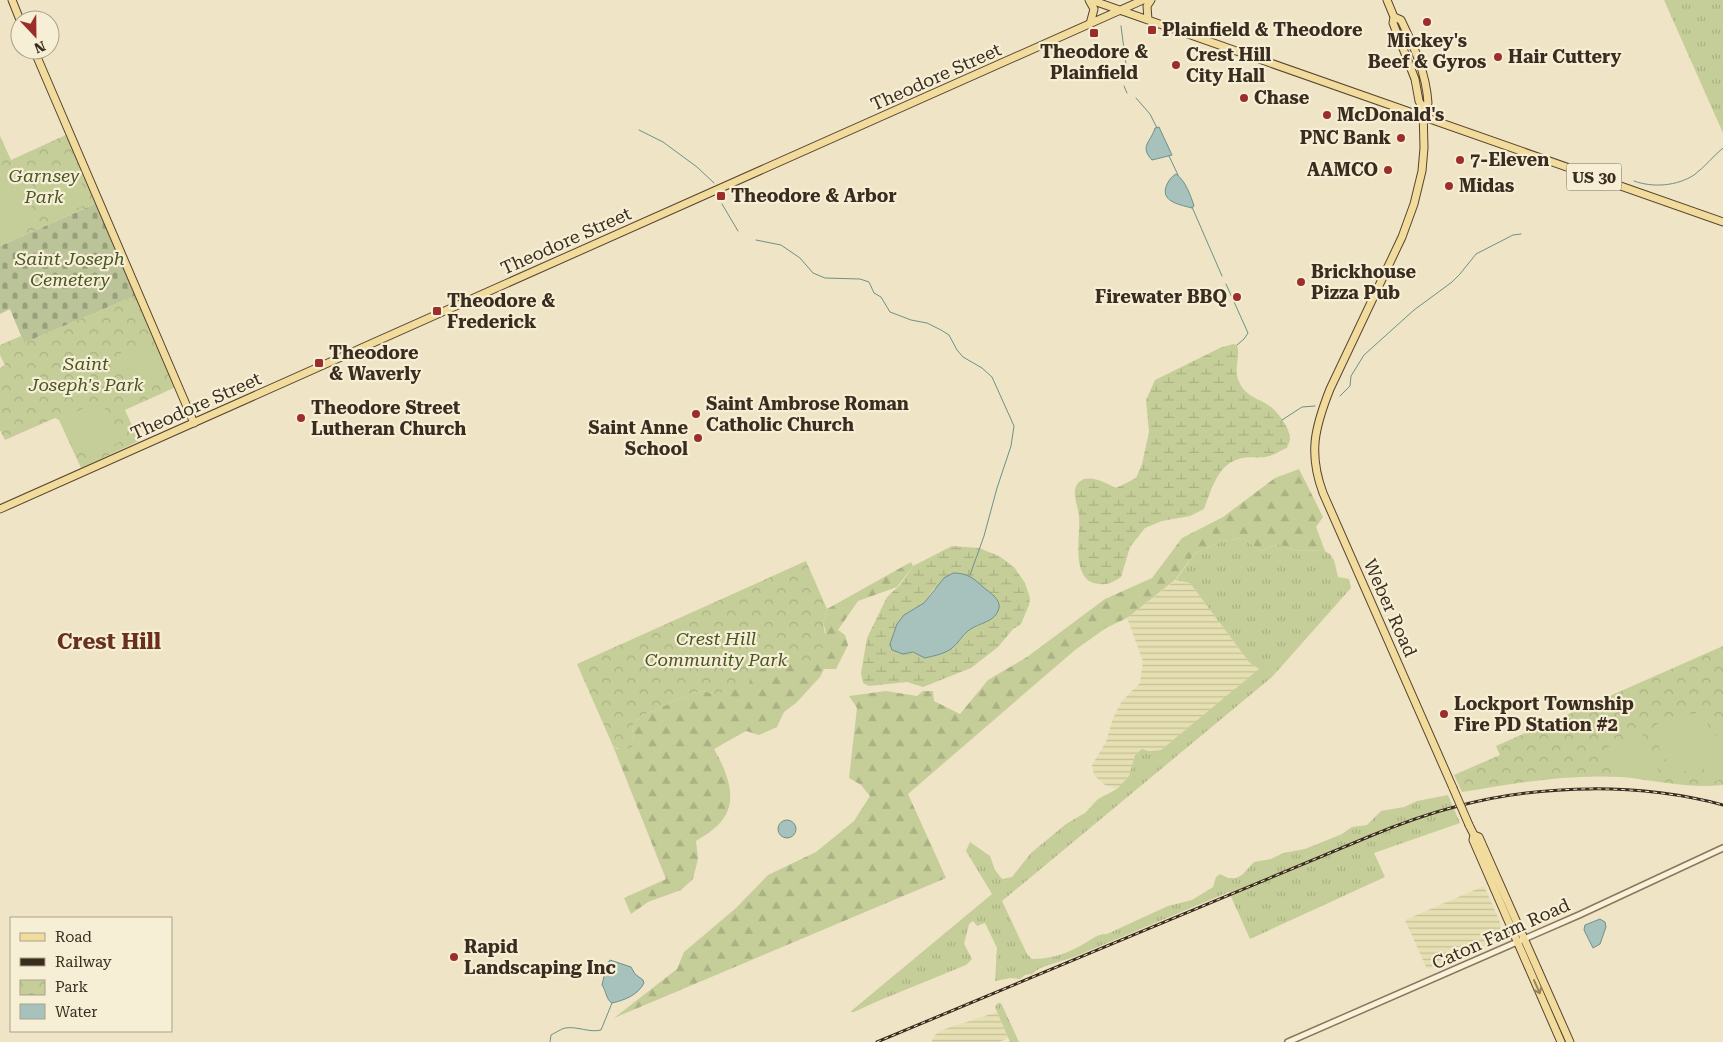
<svg xmlns="http://www.w3.org/2000/svg" width="1723" height="1042" font-family="'Roboto Serif',serif">
	<defs>
		<pattern id="farmland-rules" width="6" height="5" patternUnits="userSpaceOnUse" patternTransform="scale(1.25)"><rect width="6" height="5" fill="#e5dfb2"/><path d="M0 2.5h6" fill="none" stroke="#c5c099"/></pattern>
		<pattern id="grass-tufts" width="24" height="20" patternUnits="userSpaceOnUse" patternTransform="scale(1.25)"><rect width="24" height="20" fill="#c5ce99"/><path d="M3 7l-1-3M5 7V3M7 7l1-3M15 17l-1-3M17 17v-4M19 17l1-3" fill="none" stroke="#aab183"/></pattern>
		<pattern id="forest-firs" width="22" height="20" patternUnits="userSpaceOnUse" patternTransform="scale(1.25)"><rect width="22" height="20" fill="#c5ce99"/><path d="M5 1l3.5 6h-7zM16 11l3.5 6h-7z" fill="#aab183"/></pattern>
		<pattern id="wetland-marsh" width="20" height="14" patternUnits="userSpaceOnUse" patternTransform="scale(1.25)"><rect width="20" height="14" fill="#c5ce99"/><path d="M1 5h8M5 5V1M11 12h8M15 12V8" fill="none" stroke="#aab183"/></pattern>
		<pattern id="cemetery-stones" width="16" height="16" patternUnits="userSpaceOnUse" patternTransform="scale(1.25)"><rect width="16" height="16" fill="#bbc398"/><path d="M2 7V4a2 2 0 0 1 4 0v3zM10 15v-3a2 2 0 0 1 4 0v3z" fill="#999f7b"/></pattern>
		<pattern id="park-crowns" width="20" height="18" patternUnits="userSpaceOnUse" patternTransform="scale(1.25)"><rect width="20" height="18" fill="#c5ce99"/><path d="M2 6a3 3 0 1 1 6 0M12 15a3 3 0 1 1 6 0" fill="none" stroke="#aab183"/></pattern>
	</defs>
	<rect width="100%" height="100%" fill="#efe4c5"/>
	<path fill="url(#farmland-rules)" d="M 1176,580 L 1190,583 L 1249,662 L 1260,669 L 1161,750 L 1142,749 L 1135,755 L 1129,776 L 1117,789 L 1105,785 L 1094,775 L 1092,765 L 1106,742 L 1113,718 L 1122,701 L 1140,683 L 1143,661 L 1127,618 Z
		M 1484,886 L 1500,922 L 1501,932 L 1495,939 L 1487,945 L 1456,959 L 1427,969 L 1405,920 Z
		M 997,1012 L 1008,1038 L 999,1042 L 931,1042 L 936,1034 L 945,1029 Z"/>
	<path fill="url(#grass-tufts)" d="M 1664,0 L 1723,0 L 1723,133 Z
		M 1243,538 L 1261,551 L 1278,544 L 1294,550 L 1325,551 L 1330,554 L 1334,560 L 1338,577 L 1349,579 L 1351,588 L 1272,677 L 1002,901 L 1027,954 L 1032,959 C 1048,959 1064,955 1078,947 C 1089,942 1095,934 1107,934 L 1168,906 L 1192,900 L 1213,887 L 1216,877 L 1220,874 L 1228,878 L 1236,878 L 1242,875 L 1254,862 L 1271,859 L 1283,853 L 1305,849 L 1342,834 L 1352,827 L 1367,825 L 1381,811 L 1404,807 L 1417,801 L 1448,795 L 1460,823 L 1374,853 L 1385,877 L 1250,939 L 1229,892 L 1074,957 L 1040,968 L 1032,974 L 1025,975 L 1020,979 L 1011,978 L 995,981 L 997,948 L 985,923 L 977,926 L 973,921 L 969,924 L 964,944 L 972,959 L 966,965 L 878,1001 L 854,1012 L 850,1012 L 992,894 L 966,851 L 970,842 L 990,856 L 995,870 L 1002,879 L 1012,877 L 1031,853 L 1066,824 L 1085,813 L 1098,799 L 1117,789 L 1129,776 L 1135,755 L 1142,749 L 1149,751 L 1161,750 L 1259,669 L 1249,662 L 1190,583 L 1176,580 L 1195,553 L 1222,541 Z
		M 998,1003 L 1001,1003 L 1019,1042 L 1010,1042 L 995,1007 Z"/>
	<path fill="url(#forest-firs)" d="M 1299,469 L 1323,517 L 1316,527 L 1325,551 L 1294,550 L 1278,544 L 1261,551 L 1243,538 L 1222,541 L 1195,553 L 1175,580 L 1127,618 L 1106,628 L 1075,650 L 908,794 L 946,878 L 614,1018 L 677,969 L 684,952 L 736,908 L 768,875 L 816,852 L 854,821 L 870,796 L 861,785 L 849,778 L 857,708 L 849,696 L 886,691 L 917,696 L 923,691 L 933,691 L 934,701 L 960,714 L 988,680 L 1027,657 L 1105,599 L 1152,578 L 1182,538 L 1223,517 L 1275,478 Z
		M 911,562 L 913,566 L 897,587 L 858,601 L 838,630 L 845,635 L 848,645 L 836,669 L 824,669 L 820,677 L 796,703 L 784,712 L 777,727 L 759,735 L 746,731 L 714,749 C 727,772 741,803 718,825 C 712,831 704,836 696,841 L 698,859 L 693,879 L 681,890 L 648,902 L 631,914 L 624,898 L 666,879 L 613,746 L 617,749 L 634,742 L 632,726 L 641,716 L 693,693 L 703,691 L 715,694 L 745,669 L 826,633 L 823,622 L 827,609 Z"/>
	<path fill="url(#wetland-marsh)" fill-rule="evenodd" d="M 1233,344 L 1237,345 C 1241,358 1232,370 1240,384 C 1248,398 1259,398 1271,407 C 1279,413 1291,430 1290,440 C 1289,443 1288,445 1287,448 C 1281,450 1275,455 1269,456 C 1260,459 1250,456 1242,458 C 1218,463 1212,488 1204,509 L 1190,516 L 1162,521 L 1145,528 L 1130,547 L 1121,577 C 1114,582 1107,585 1100,584 C 1069,583 1081,535 1079,516 C 1078,505 1070,491 1079,482 C 1089,473 1106,483 1116,488 L 1136,478 L 1142,464 L 1149,432 L 1146,400 L 1155,380 L 1220,348 Z
		M 952,546 L 979,548 L 999,556 L 1014,567 L 1025,583 L 1030,598 L 1029,605 L 1021,624 L 1013,629 L 998,647 L 971,668 L 923,687 L 907,682 L 869,686 L 863,683 L 861,673 L 867,638 L 887,597 L 900,585 L 913,566 ZM 934,588 L 996,613 L 987,622 L 968,630 L 952,649 L 903,654 L 893,634 L 904,615 L 924,603 Z"/>
	<path fill="url(#cemetery-stones)" d="M 97,203 L 137,295 L 24,343 L 10,309 L 0,314 L 0,246 Z"/>
	<path fill="url(#park-crowns)" d="M 68,134 L 97,203 L 0,246 L 0,136 L 11,160 Z
		M 137,295 L 176,387 L 125,410 L 139,441 L 81,468 L 59,420 L 55,418 L 5,440 L 0,430 L 0,368 L 5,365 L 0,355 L 0,345 L 21,336 L 24,343 Z
		M 806,561 L 827,609 L 823,622 L 826,641 L 815,664 C 782,660 777,655 750,678 L 749,686 L 715,694 L 703,691 L 693,693 L 641,716 L 632,726 L 634,742 L 632,747 C 624,750 620,750 613,746 L 577,664 Z
		M 1723,646 L 1723,785 C 1689,789 1655,780 1621,777 C 1567,774 1515,783 1462,792 L 1454,775 L 1500,755 L 1496,746 Z"/>
	<path fill="#c5ce99" d="M 24,161 C 38,200 38,219 0,242 L 0,169 Z
		M 75,168 L 89,200 L 87,204 L 55,218 L 46,201 L 44,185 L 55,174 Z
		M 135,346 C 154,343 160,357 166,372 L 136,386 L 133,385 L 119,354 Z
		M 98,402 L 103,404 L 120,442 L 89,456 L 73,448 L 60,419 Z
		M 1703,712 L 1713,738 L 1723,731 L 1723,779 L 1712,782 L 1701,764 L 1675,775 L 1660,750 L 1653,731 L 1655,725 L 1675,717 Z
		M 1640,734 L 1644,736 L 1659,772 C 1637,784 1613,772 1604,749 Z"/>
	<path fill="#a7c2bc" stroke="#6d918a" d="M 1159,127 L 1172,155 L 1152,160 C 1139,146 1151,142 1155,128 Z
		M 1176,174 C 1185,180 1191,196 1194,206 L 1192,208 C 1181,205 1161,202 1166,187 C 1168,181 1171,177 1176,174 Z
		M 953,573 C 967,573 974,578 983,587 C 989,592 1001,599 999,608 C 996,622 979,623 969,630 C 962,635 958,644 951,649 C 944,654 933,656 925,658 L 913,652 L 903,654 L 892,650 L 890,644 L 897,624 L 904,615 L 924,603 L 944,578 Z
		M778 829a9 9 0 1 1 18 0a9 9 0 1 1-18 0Z
		M 1600,919 L 1605,922 L 1606,927 L 1600,944 L 1593,948 L 1584,930 L 1585,925 Z
		M 610,960 L 631,967 L 635,974 L 643,980 L 644,983 C 638,995 625,1000 612,1003 C 606,1000 606,990 602,985 L 607,964 Z"/>
	<g fill="none" stroke-linecap="round" stroke-linejoin="round">
		<path stroke="#6d918a" stroke-width="1" d="M 1121,26 L 1127,72
			M 1124,86 L 1127,93
			M 1136,98 L 1150,114 L 1157,128
			M 639,130 L 663,142 L 697,167 L 714,183
			M 1169,156 L 1178,175
			M 1634,181 C 1653,188 1677,186 1694,175 C 1705,167 1713,156 1723,148
			M 722,204 L 738,231
			M 1192,207 L 1222,276
			M 756,240 L 781,245 L 800,258 L 813,273 L 825,278 L 860,279 L 869,282 L 874,293 L 881,297 L 890,312 L 911,320 L 927,323 L 941,330 L 949,335 L 957,350 L 963,357 L 982,368 L 992,377 L 1014,426 L 1011,446 L 997,488 L 984,536 L 970,575
			M 1226,284 L 1248,333 L 1244,339 L 1237,345
			M 1340,396 L 1350,386 L 1351,376 L 1364,355 L 1414,310 L 1452,282 L 1460,274 L 1476,254 L 1513,235 L 1521,234
			M 1282,420 L 1302,407 L 1315,406
			M 550,1042 L 551,1035 C 555,1033 561,1029 565,1028 C 578,1026 589,1033 601,1030 L 612,1003"/>
		<g stroke="#8b765b" stroke-width="8">
			<path id="minor" d="M 1288,1042 L 1579,915 L 1723,848"/>
		</g>
		<g stroke="#58442f" stroke-width="9">
			<path id="major" d="M 12,0 L 20,20
				M 1089,0 L 1094,9 L 1090,24
				M 1091,0 L 1723,222
				M 1387,0 L 1394,17 L 1393,23 L 1415,79 L 1419,101 L 1423,108
				M 1394,17 L 1401,20 C 1414,47 1426,72 1428,103 L 1423,108 L 1424,148 L 1422,171 L 1414,204 L 1402,237 L 1330,389 C 1315,427 1308,453 1323,493 L 1453,788
				M 1148,20 L 1147,6 L 1151,0
				M 34,50 L 194,423
				M 0,509 L 1143,0
				M 1469,825 L 1474,835 L 1479,837 L 1570,1042
				M 1474,835 L 1473,840 L 1561,1042"/>
		</g>
		<use href="#minor" stroke="#f9f1d9" stroke-width="5"/>
		<use href="#major" stroke="#f2dc9d" stroke-width="7"/>
		<g stroke="#3a2d1f" stroke-width="3">
			<path id="rail" d="M 877,1042 L 1368,837 C 1399,824 1430,813 1462,805 C 1544,784 1641,783 1723,805"/>
		</g>
		<use href="#rail" stroke="#f6eed5" stroke-width="1" stroke-dasharray="4" stroke-linecap="butt"/>
		<g stroke="#58442f" stroke-width="9" stroke-linecap="butt">
			<path id="major-bridge" d="M 1453,788 L 1469,825"/>
		</g>
		<use href="#major-bridge" stroke="#f2dc9d" stroke-width="7"/>
	</g>
	<defs><path id="oneway-shaft" d="M-6 0H5M1.5-3L5.5 0L1.5 3" fill="none" stroke-width="1.6" stroke-linecap="round" stroke-linejoin="round" transform="scale(1.25)"/></defs>
	<use stroke="#96845e" href="#oneway-shaft" transform="translate(1537 987) rotate(66)"/>
	<g fill="#9b2e2a" stroke="#f6eed5" stroke-width="2">
		<circle cx="1427" cy="22" r="5"/>
		<rect x="1147" y="25" width="10" height="10" rx="2.5"/>
		<rect x="1089" y="28" width="10" height="10" rx="2.5"/>
		<circle cx="1498" cy="57" r="5"/>
		<circle cx="1176" cy="65" r="5"/>
		<circle cx="1244" cy="98" r="5"/>
		<circle cx="1327" cy="115" r="5"/>
		<circle cx="1401" cy="138" r="5"/>
		<circle cx="1460" cy="160" r="5"/>
		<circle cx="1388" cy="170" r="5"/>
		<circle cx="1449" cy="186" r="5"/>
		<rect x="716" y="191" width="10" height="10" rx="2.5"/>
		<circle cx="1301" cy="282" r="5"/>
		<circle cx="1237" cy="297" r="5"/>
		<rect x="432" y="306" width="10" height="10" rx="2.5"/>
		<rect x="314" y="358" width="10" height="10" rx="2.5"/>
		<circle cx="696" cy="414" r="5"/>
		<circle cx="301" cy="418" r="5"/>
		<circle cx="698" cy="438" r="5"/>
		<circle cx="1444" cy="714" r="5"/>
		<circle cx="454" cy="957" r="5"/>
	</g>
	<g text-anchor="middle" stroke-width="4.5" stroke-linejoin="round" paint-order="stroke">
		<rect fill="#f6eed5" stroke="#726756" stroke-width="1" x="1566.5" y="163.5" width="55" height="27" rx="4"/>
		<g font-size="16" font-weight="bold" fill="#3a2d1f">
			<text x="1594" y="183">US 30</text>
		</g>
		<g font-size="18" font-weight="bold" fill="#3a2d1f" stroke="#f6eed5" text-anchor="start">
			<text x="1162" y="36">Plainfield &amp; Theodore</text>
			<text x="1427" y="47" text-anchor="middle">Mickey's<tspan x="1427" dy="21">Beef &amp; Gyros</tspan></text>
			<text x="1094" y="58" text-anchor="middle">Theodore &amp;<tspan x="1094" dy="21">Plainfield</tspan></text>
			<text x="1186" y="61">Crest Hill<tspan x="1186" dy="21">City Hall</tspan></text>
			<text x="1508" y="63">Hair Cuttery</text>
			<text x="1254" y="104">Chase</text>
			<text x="1337" y="121">McDonald's</text>
			<text x="1391" y="144" text-anchor="end">PNC Bank</text>
			<text x="1470" y="166">7-Eleven</text>
			<text x="1378" y="176" text-anchor="end">AAMCO</text>
			<text x="1459" y="192">Midas</text>
			<text x="731" y="202">Theodore &amp; Arbor</text>
			<text x="1311" y="278">Brickhouse<tspan x="1311" dy="21">Pizza Pub</tspan></text>
			<text x="1227" y="303" text-anchor="end">Firewater BBQ</text>
			<text x="447" y="307">Theodore &amp;<tspan x="447" dy="21">Frederick</tspan></text>
			<text x="329" y="359">Theodore<tspan x="329" dy="21">&amp; Waverly</tspan></text>
			<text x="706" y="410">Saint Ambrose Roman<tspan x="706" dy="21">Catholic Church</tspan></text>
			<text x="311" y="414">Theodore Street<tspan x="311" dy="21">Lutheran Church</tspan></text>
			<text x="688" y="434" text-anchor="end">Saint Anne<tspan x="688" dy="21">School</tspan></text>
			<text x="1454" y="710">Lockport Township<tspan x="1454" dy="21">Fire PD Station #2</tspan></text>
			<text x="464" y="953">Rapid<tspan x="464" dy="21">Landscaping Inc</tspan></text>
		</g>
		<g font-size="18" fill="#3a2d1f" stroke="#f6eed5">
			<text transform="translate(936 77) rotate(-24)" y="6">Theodore Street</text>
			<text transform="translate(566 241) rotate(-24)" y="6">Theodore Street</text>
			<text transform="translate(196 406) rotate(-24)" y="6">Theodore Street</text>
			<text transform="translate(1390 608) rotate(66)" y="6">Weber Road</text>
			<text transform="translate(1501 934) rotate(-24)" y="6">Caton Farm Road</text>
		</g>
		<g font-size="18" font-style="italic" fill="#485725" stroke="#f6eed5">
			<text x="44" y="182">Garnsey<tspan x="44" dy="21">Park</tspan></text>
			<text x="70" y="265">Saint Joseph<tspan x="70" dy="21">Cemetery</tspan></text>
			<text x="86" y="370">Saint<tspan x="86" dy="21">Joseph's Park</tspan></text>
			<text x="716" y="645">Crest Hill<tspan x="716" dy="21">Community Park</tspan></text>
		</g>
		<g font-size="22" font-weight="bold" fill="#68301d" stroke="#f6eed5">
			<text x="109" y="649">Crest Hill</text>
		</g>
	</g>
	<rect x="10" y="917" width="162" height="115" fill="#f6eed5" stroke="#aba18c"/>
	<rect x="20" y="933" width="25" height="8" fill="#f2dc9d" stroke="#aba18c"/>
	<text x="55" y="942" font-size="15" fill="#3a2d1f">Road</text>
	<rect x="20" y="958" width="25" height="8" fill="#3a2d1f" stroke="#aba18c"/>
	<text x="55" y="967" font-size="15" fill="#3a2d1f">Railway</text>
	<rect x="20" y="980" width="25" height="15" fill="url(#park-crowns)" stroke="#aba18c"/>
	<text x="55" y="992" font-size="15" fill="#3a2d1f">Park</text>
	<rect x="20" y="1004" width="25" height="15" fill="#a7c2bc" stroke="#aba18c"/>
	<text x="55" y="1017" font-size="15" fill="#3a2d1f">Water</text>
	<g transform="translate(35 35) rotate(158)"><circle r="24" fill="#f6eed5" stroke="#aba18c"/>
	<path d="M0-4L9 19L0 12L-9 19Z" fill="#9b2e2a"/>
	<text y="-8" font-size="14" font-weight="bold" text-anchor="middle" fill="#3a2d1f">N</text>
	</g>
</svg>
